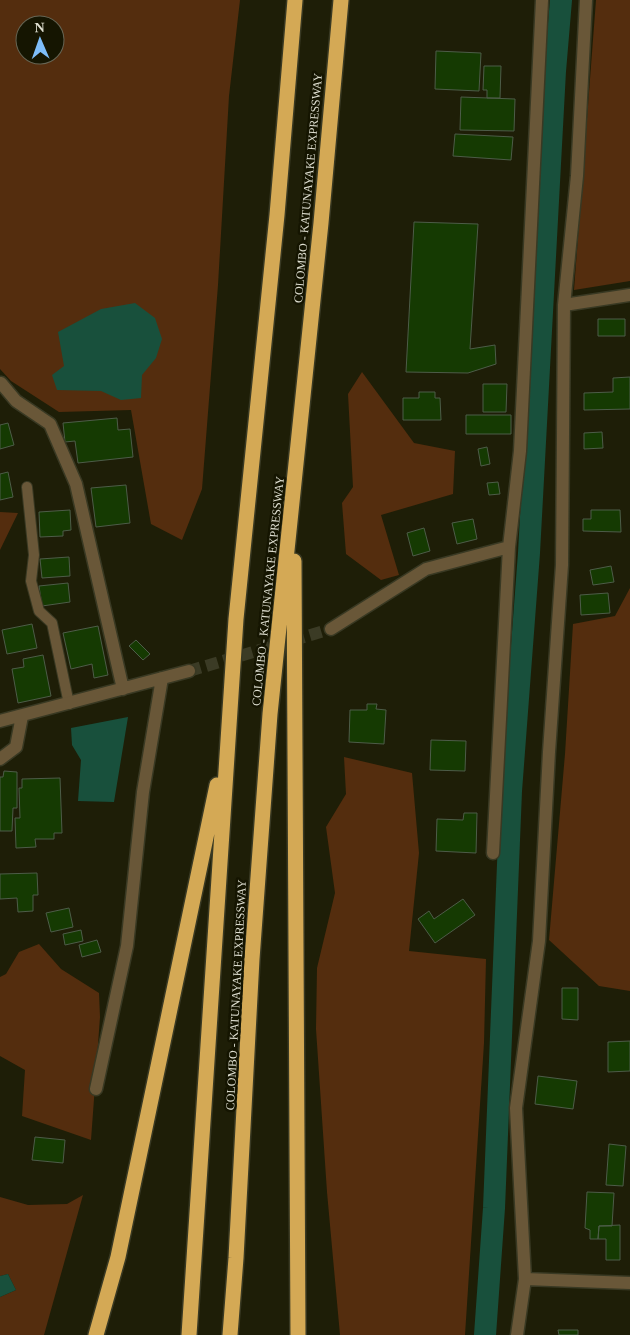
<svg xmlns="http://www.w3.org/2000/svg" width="630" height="1335" font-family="'Times New Roman',serif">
	<rect width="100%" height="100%" fill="#1e1e07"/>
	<path fill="#542d0e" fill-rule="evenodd" d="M 0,0 L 240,0 L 229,96 L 218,285 L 202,489 L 182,540 L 151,524 L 131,410 L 59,412 L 11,381 L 0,369 ZM 25,25 L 55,25 L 55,55 L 25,55 Z
		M 596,0 L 630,0 L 630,281 L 574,290 Z
		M 362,372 L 414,443 L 455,451 L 453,494 L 381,515 L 399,575 L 381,580 L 346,554 L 342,503 L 353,487 L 348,394 Z
		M 0,512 L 18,513 L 0,550 Z
		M 630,588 L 630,991 L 599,986 L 549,940 L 565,754 L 573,624 L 615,616 Z
		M 344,757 L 412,773 L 419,853 L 409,951 L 486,959 L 484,1043 L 465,1335 L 340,1335 L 327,1192 L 316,1029 L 317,968 L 335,893 L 326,827 L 346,794 Z
		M 39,944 L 61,969 L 99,993 L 100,1017 L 91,1140 L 22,1116 L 25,1070 L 0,1056 L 0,977 L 6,974 L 19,952 Z
		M 83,1195 L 44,1335 L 0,1335 L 0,1297 L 16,1290 L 8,1274 L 0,1276 L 0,1197 L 28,1205 L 67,1204 Z"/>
	<path fill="#18503c" d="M 135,303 L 155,318 L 162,339 L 156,358 L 142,375 L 141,398 L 121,400 L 101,391 L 57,390 L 52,375 L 64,366 L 58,332 L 101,309 Z
		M 128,717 L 114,802 L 78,801 L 81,760 L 72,745 L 71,728 Z
		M 8,1274 L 16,1290 L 0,1297 L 0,1276 Z"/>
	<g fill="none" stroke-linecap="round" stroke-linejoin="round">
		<path stroke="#18503c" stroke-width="22" d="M 485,1335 L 494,1208 L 511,791 L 529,553 L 555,71 L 561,0"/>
	</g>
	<path fill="#153a02" stroke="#4d5c48" d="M 436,51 L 481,53 L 479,91 L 435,89 Z
		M 484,66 L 501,66 L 500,98 L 487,98 L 487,90 L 483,90 Z
		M 461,97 L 515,99 L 514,131 L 460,130 Z
		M 455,134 L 513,137 L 511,160 L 453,156 Z
		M 414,222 L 478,224 L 470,349 L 495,345 L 496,364 L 468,373 L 406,372 Z
		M 598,319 L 625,319 L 625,336 L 598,336 Z
		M 630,377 L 630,409 L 584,410 L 584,393 L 613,392 L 613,378 Z
		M 483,384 L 507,384 L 506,412 L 483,412 Z
		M 419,392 L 435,392 L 435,398 L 440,398 L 441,420 L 403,420 L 403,398 L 419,398 Z
		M 466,415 L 511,415 L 511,434 L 466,434 Z
		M 117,418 L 118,430 L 130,429 L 133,457 L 78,463 L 75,441 L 65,442 L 63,423 Z
		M 8,423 L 14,445 L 0,449 L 0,425 Z
		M 602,432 L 603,448 L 584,449 L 584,433 Z
		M 487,447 L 490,464 L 481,466 L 478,449 Z
		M 8,472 L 13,497 L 0,500 L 0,474 Z
		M 498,482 L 500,494 L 489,495 L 487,483 Z
		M 126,485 L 130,523 L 96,527 L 91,488 Z
		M 70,510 L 71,530 L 63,531 L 63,536 L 40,537 L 39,512 Z
		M 591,510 L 620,510 L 621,532 L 583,531 L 583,519 L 591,519 Z
		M 473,519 L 477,539 L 457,544 L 452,523 Z
		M 424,528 L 430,551 L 413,556 L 407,533 Z
		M 69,557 L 70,576 L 42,578 L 40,559 Z
		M 611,566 L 614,582 L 593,585 L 590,570 Z
		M 68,583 L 70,602 L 42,606 L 39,586 Z
		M 608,593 L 610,613 L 581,615 L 580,595 Z
		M 32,624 L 37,648 L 7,654 L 2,630 Z
		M 98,626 L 108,675 L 94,678 L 92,664 L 71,669 L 63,633 Z
		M 136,640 L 150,654 L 143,660 L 129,646 Z
		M 43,655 L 51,696 L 18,703 L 12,669 L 24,667 L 23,659 Z
		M 367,704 L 377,704 L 376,709 L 386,710 L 384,744 L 349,742 L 350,710 L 367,710 Z
		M 431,740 L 466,741 L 465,771 L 430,770 Z
		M 4,771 L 17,772 L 17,808 L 13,808 L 12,831 L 0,831 L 0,777 L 3,777 Z
		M 60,778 L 62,833 L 54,833 L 54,839 L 35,839 L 36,847 L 16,848 L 15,818 L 20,818 L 19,788 L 22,788 L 22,779 Z
		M 464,813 L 477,813 L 476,853 L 436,851 L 437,819 L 463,820 Z
		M 37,873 L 38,895 L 33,895 L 33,911 L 18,912 L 17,898 L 0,899 L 0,874 Z
		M 463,899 L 475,915 L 435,943 L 418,919 L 429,911 L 434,919 Z
		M 69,908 L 73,927 L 51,932 L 46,913 Z
		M 81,930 L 83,941 L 65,945 L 63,934 Z
		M 97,940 L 101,952 L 82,957 L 79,945 Z
		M 562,988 L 578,988 L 578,1020 L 562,1019 Z
		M 630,1041 L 630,1071 L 608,1072 L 608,1042 Z
		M 538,1076 L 577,1081 L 573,1109 L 535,1104 Z
		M 35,1137 L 65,1140 L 63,1163 L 32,1160 Z
		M 609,1144 L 626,1146 L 623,1186 L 606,1185 Z
		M 587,1192 L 614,1193 L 612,1226 L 599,1226 L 598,1239 L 590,1239 L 590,1230 L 585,1228 Z
		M 620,1225 L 620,1260 L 606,1260 L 606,1239 L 598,1239 L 599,1226 Z
		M 558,1330 L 578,1330 L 578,1335 L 559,1335 Z"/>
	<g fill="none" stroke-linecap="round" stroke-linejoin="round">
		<path stroke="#3b3b25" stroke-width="12" stroke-dasharray="12 6" stroke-linecap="butt" d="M 189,671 L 331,629"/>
		<g stroke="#393923" stroke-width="12">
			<path id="lane" d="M 27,487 L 34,555 L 31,581 L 39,611 L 52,623 L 69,704"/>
		</g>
		<g stroke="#393923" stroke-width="15">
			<path id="street" d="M 564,305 L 630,295
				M 1,383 L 16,401 L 50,424 L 76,484 L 123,689
				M 331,629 L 426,569 L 509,547
				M 0,721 L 189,671
				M 0,759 L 16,747 L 22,716
				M 493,853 L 509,547 L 520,451 L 542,0
				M 96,1089 L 127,946 L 143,792 L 162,678
				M 525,1279 L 630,1283
				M 517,1335 L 525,1279 L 516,1108 L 539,941 L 549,752 L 562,565 L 564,305 L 577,176 L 586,0"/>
		</g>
		<g stroke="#393923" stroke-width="18">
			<path id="highway" d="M 294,561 L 298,1335
				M 96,1335 L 118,1257 L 217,785
				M 189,1335 L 236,619 L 277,215 L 295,0
				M 230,1335 L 236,1258 L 252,959 L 270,714 L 321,223 L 341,0"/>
		</g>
		<use href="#lane" stroke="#695738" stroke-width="10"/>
		<use href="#street" stroke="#695738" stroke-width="12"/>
		<use href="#highway" stroke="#d4a955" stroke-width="15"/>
	</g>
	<g text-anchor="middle" stroke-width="5" stroke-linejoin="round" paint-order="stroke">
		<g font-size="12" fill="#deded0" stroke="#151501">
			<text transform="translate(308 188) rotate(-85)" y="4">COLOMBO - KATUNAYAKE EXPRESSWAY</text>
			<text transform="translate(268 591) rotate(-84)" y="4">COLOMBO - KATUNAYAKE EXPRESSWAY</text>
			<text transform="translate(236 995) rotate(-87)" y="4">COLOMBO - KATUNAYAKE EXPRESSWAY</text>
		</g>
	</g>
	<g transform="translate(40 40) rotate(358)"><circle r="24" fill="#151501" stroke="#656554"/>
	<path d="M0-4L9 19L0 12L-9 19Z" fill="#7ebdf9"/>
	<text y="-8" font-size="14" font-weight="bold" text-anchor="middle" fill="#deded0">N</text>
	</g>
</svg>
